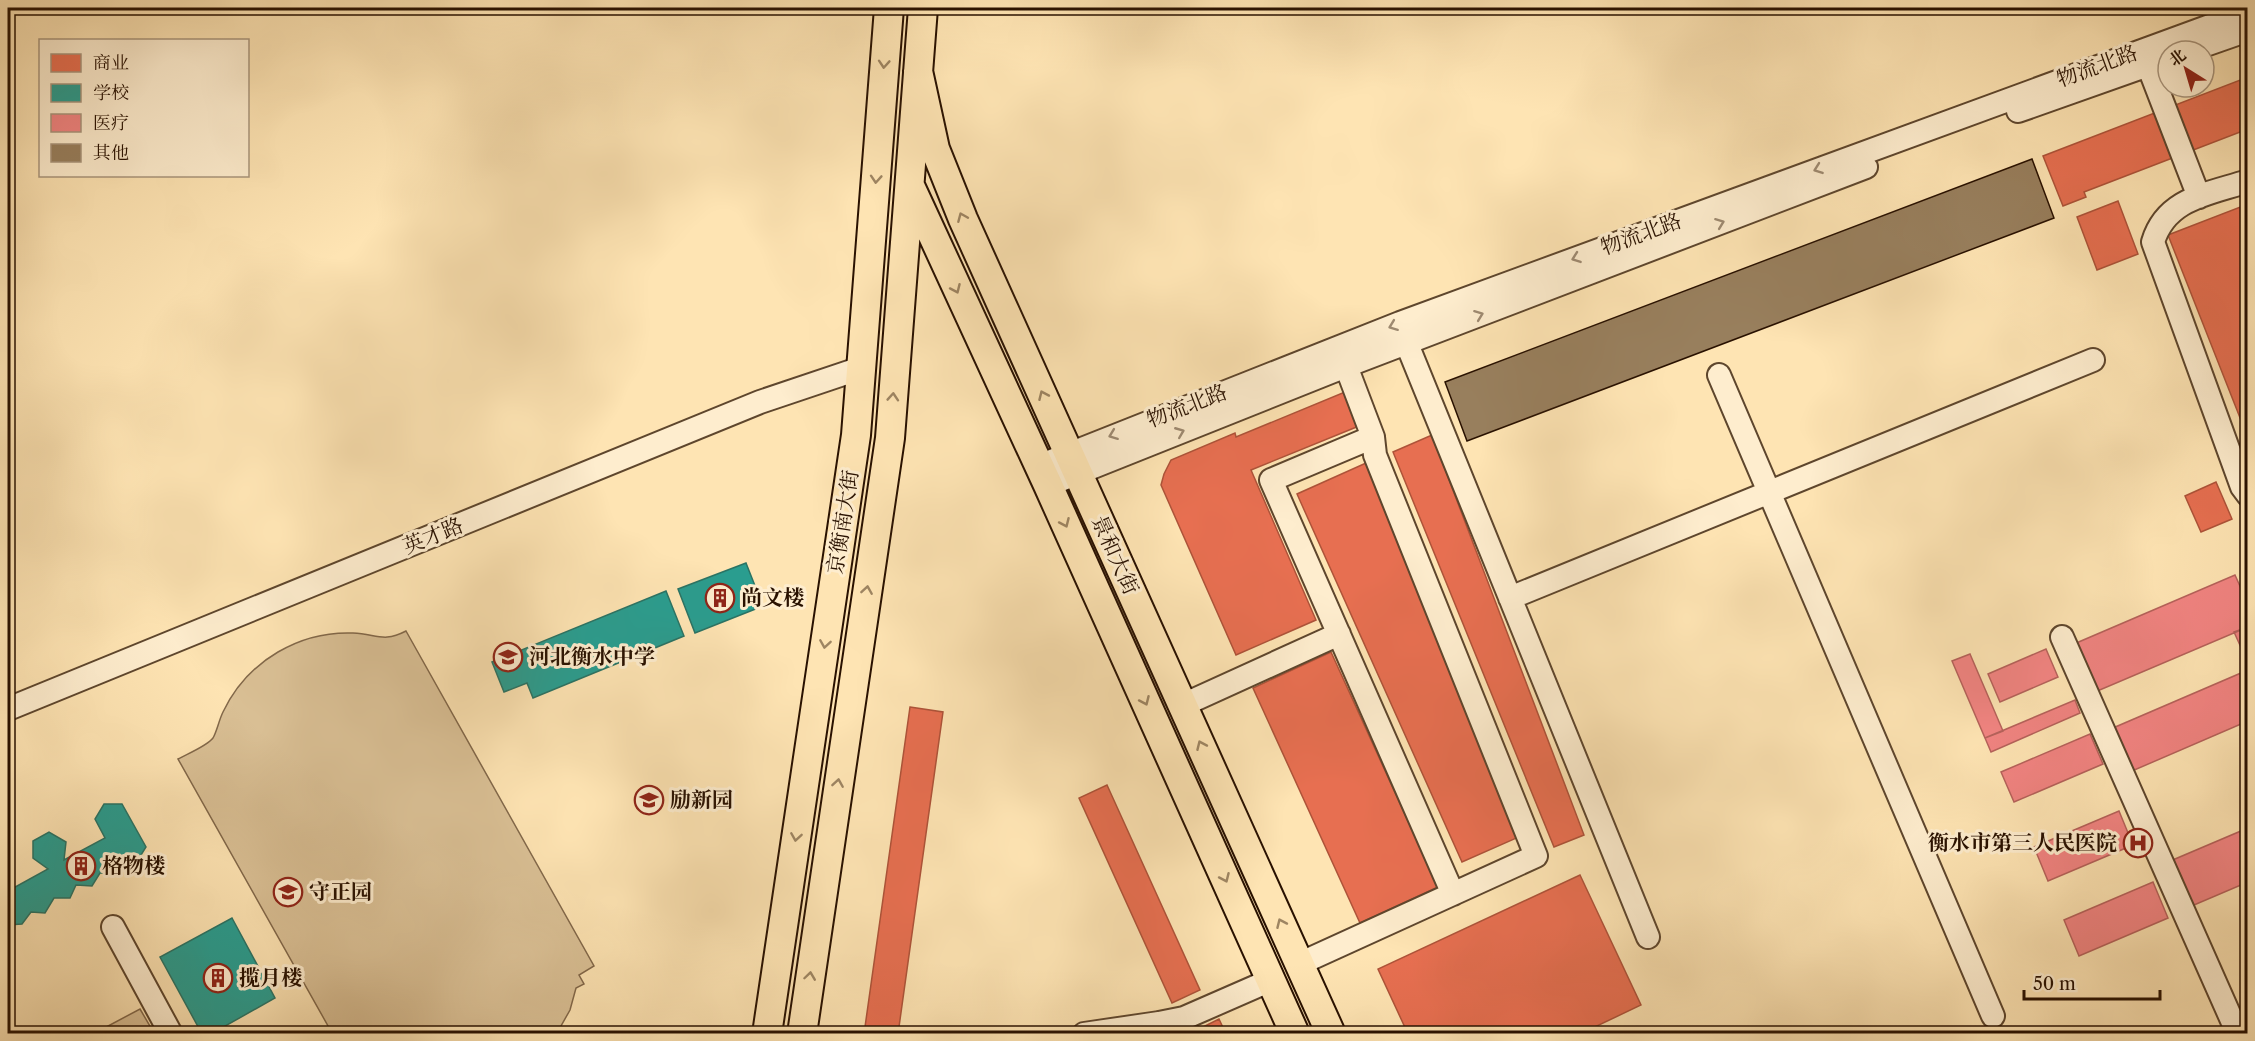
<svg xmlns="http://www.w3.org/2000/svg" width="2255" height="1041" font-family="'Libre Caslon Text','Noto Serif SC',serif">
	<rect width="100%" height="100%" fill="#fee4b3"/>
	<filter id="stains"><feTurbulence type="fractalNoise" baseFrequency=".00333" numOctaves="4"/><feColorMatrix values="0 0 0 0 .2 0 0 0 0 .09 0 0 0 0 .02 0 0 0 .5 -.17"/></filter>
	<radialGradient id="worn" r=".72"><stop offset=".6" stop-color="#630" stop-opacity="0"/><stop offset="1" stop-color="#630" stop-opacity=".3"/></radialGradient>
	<path fill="#dac095" stroke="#82684a" stroke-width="1.5" d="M 406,631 L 594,966 L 579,975 L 584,984 L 576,988 L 570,1010 L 557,1033 L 332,1033 L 178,759 C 187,754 207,746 213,738 C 217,731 219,720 223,712 C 235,687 254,666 278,652 C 300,639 327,632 353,633 C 377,634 383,643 406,631 Z
		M 140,1009 L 154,1033 L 95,1033 Z"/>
	<path fill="#e76f51" stroke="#ae5339" stroke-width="1.5" d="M 2248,77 L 2248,129 L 2084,192 L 2086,197 L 2063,206 L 2043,156 Z
		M 2118,201 L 2138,254 L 2097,270 L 2077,217 Z
		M 2248,204 L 2248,438 L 2168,235 Z
		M 1345,392 L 1359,426 L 1251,470 L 1316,620 L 1236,655 L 1161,485 L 1164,474 L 1171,460 L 1235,433 L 1236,437 Z
		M 1432,435 L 1584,835 L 1554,847 L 1393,452 Z
		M 1366,463 L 1530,832 L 1462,862 L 1297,494 Z
		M 2216,482 L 2232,519 L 2201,532 L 2185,496 Z
		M 1331,652 L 1438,887 L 1360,923 L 1253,688 Z
		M 910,707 L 943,712 L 898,1034 L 864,1034 Z
		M 1107,785 L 1200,990 L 1172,1003 L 1079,798 Z
		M 1580,875 L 1641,1005 L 1580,1034 L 1408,1034 L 1378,969 Z
		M 1219,1019 L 1226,1034 L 1196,1034 L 1195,1031 Z"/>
	<path fill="#2a9d8f" stroke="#2a7364" stroke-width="1.5" d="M 746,563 L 763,606 L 695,633 L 678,589 Z
		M 666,591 L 684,636 L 533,698 L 527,683 L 504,692 L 492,662 Z
		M 104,804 L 122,804 L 146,847 L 136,863 L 120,861 L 114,873 L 100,873 L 92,886 L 76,885 L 70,898 L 54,898 L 45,913 L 31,912 L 22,924 L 8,925 L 8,891 L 48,869 L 33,858 L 33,841 L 49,832 L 66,842 L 64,860 L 105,838 L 95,819 Z
		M 232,918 L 275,998 L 211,1034 L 202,1034 L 160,957 Z"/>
	<path fill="#f28482" stroke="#b6625b" stroke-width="1.5" d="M 2235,575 L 2248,604 L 2248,627 L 2095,692 L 2074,644 Z
		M 2248,627 L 2248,663 L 2234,632 Z
		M 2046,649 L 2058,677 L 2000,702 L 1988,674 Z
		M 1970,654 L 2003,731 L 1985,738 L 1952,661 Z
		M 2248,670 L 2248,721 L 2132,771 L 2113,728 Z
		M 2075,700 L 2080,713 L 1991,752 L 1985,738 Z
		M 2090,734 L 2103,764 L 2014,802 L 2001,772 Z
		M 2119,811 L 2133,845 L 2048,881 L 2034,847 Z
		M 2248,828 L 2248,882 L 2187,908 L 2168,862 Z
		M 2153,882 L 2168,918 L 2079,956 L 2064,920 Z"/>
	<path fill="#987f5d" stroke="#291100" stroke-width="1.5" d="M 2032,159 L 2054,218 L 1467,441 L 1445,382 Z"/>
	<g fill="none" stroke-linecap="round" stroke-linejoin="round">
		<g stroke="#5e462d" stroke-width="26">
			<path id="minor" d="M 2188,51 L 2248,30
				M 2148,65 L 2199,197
				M 2018,111 L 2168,58
				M 2248,181 C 2209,194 2166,198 2153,242 L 2242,487 L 2248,495
				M 1409,349 L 1648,937
				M 1719,375 L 1993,1016
				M 1373,437 L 1271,480 L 1453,894
				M 1039,466 L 1400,323 L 2248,12
				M 1048,485 L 1346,366 L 1866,167
				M 1510,598 L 2093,360
				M 2062,637 L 2238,1034
				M 1183,705 L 1339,634
				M 8,709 L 760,402 L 861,368
				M 113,927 L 171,1034
				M 1299,964 L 1536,856 L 1375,455 L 1373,437 L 1346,366
				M 1159,1023 L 1184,1018 L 1271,980
				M 1084,1034 L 1159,1023 L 1161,1034"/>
		</g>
		<g stroke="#291100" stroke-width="32">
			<path id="major" d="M 918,71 L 935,149 L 963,219 L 1331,1034
				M 911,188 L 1048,485 L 1295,1034
				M 767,1034 L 856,435 L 889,8
				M 802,1034 L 890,438 L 923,8"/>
		</g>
		<use href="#minor" stroke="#feedce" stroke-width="22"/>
		<use href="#major" stroke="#fee4b3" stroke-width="28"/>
	</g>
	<defs><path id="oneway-chevron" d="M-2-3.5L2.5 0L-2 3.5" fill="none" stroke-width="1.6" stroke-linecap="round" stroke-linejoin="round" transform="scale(1.5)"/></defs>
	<g stroke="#9e8562">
		<use href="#oneway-chevron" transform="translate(884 64) rotate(94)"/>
		<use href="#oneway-chevron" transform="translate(876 179) rotate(94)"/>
		<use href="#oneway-chevron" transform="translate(962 217) rotate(-113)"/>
		<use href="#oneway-chevron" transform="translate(956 289) rotate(66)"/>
		<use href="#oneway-chevron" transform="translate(1043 395) rotate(-114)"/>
		<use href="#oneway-chevron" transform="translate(893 397) rotate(-86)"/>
		<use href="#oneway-chevron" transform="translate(1065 523) rotate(66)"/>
		<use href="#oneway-chevron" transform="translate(867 590) rotate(-81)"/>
		<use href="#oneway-chevron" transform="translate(825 644) rotate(99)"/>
		<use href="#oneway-chevron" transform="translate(1145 701) rotate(66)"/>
		<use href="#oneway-chevron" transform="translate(1201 745) rotate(-114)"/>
		<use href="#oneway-chevron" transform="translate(838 783) rotate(-81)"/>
		<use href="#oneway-chevron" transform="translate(796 837) rotate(99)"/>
		<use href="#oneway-chevron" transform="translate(1225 878) rotate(66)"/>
		<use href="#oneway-chevron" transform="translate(1281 923) rotate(-114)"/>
		<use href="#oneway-chevron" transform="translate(810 976) rotate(-82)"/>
	</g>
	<g stroke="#9e8a71">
		<use href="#oneway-chevron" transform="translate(1818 169) rotate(160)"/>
		<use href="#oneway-chevron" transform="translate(1720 223) rotate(-21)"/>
		<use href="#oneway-chevron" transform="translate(1576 258) rotate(160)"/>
		<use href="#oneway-chevron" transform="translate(1479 315) rotate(-21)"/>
		<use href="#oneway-chevron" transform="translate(1393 326) rotate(159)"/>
		<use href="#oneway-chevron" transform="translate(1180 432) rotate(-22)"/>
		<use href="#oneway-chevron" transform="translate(1113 435) rotate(159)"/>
	</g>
	<defs>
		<g id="building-ring" transform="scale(1.5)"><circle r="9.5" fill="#feedce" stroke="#8f2418" stroke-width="1.5"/><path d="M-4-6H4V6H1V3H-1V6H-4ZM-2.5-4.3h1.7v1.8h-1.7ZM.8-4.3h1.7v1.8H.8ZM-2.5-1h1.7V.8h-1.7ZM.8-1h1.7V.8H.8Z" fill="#8f2418"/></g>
		<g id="school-ring" transform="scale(1.5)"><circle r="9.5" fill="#feedce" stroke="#8f2418" stroke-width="1.5"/><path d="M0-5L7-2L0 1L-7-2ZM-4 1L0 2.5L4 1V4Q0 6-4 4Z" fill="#8f2418"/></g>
		<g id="hospital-ring" transform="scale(1.5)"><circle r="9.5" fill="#feedce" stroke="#8f2418" stroke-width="1.5"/><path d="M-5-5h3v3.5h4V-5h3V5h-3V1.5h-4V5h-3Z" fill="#8f2418"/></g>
	</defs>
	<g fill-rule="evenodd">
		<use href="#building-ring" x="720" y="598"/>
		<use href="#school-ring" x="508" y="657"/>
		<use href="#school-ring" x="649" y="800"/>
		<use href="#hospital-ring" x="2138" y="843"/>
		<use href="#building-ring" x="81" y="866"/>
		<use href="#school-ring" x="288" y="892"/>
		<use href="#building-ring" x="218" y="978"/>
	</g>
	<g text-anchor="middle" stroke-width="6" stroke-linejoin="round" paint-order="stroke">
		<g font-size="21" fill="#291100" stroke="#feedce">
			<text transform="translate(2097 66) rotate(-20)" y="7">物流北路</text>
			<text transform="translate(1641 234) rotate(-20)" y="7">物流北路</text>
			<text transform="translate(1187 406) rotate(-21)" y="7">物流北路</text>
			<text transform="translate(843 522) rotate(-81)" y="7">京衡南大街</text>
			<text transform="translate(433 536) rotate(-22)" y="7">英才路</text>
			<text transform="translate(1115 555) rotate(66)" y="7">景和大街</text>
		</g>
		<g font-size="21" font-weight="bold" fill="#291100" stroke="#feedce" text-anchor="start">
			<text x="741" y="605">尚文楼</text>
			<text x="529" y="664">河北衡水中学</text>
			<text x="670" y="807">励新园</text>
			<text x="2117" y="850" text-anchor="end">衡水市第三人民医院</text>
			<text x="102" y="873">格物楼</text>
			<text x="309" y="899">守正园</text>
			<text x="239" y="985">揽月楼</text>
		</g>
	</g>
	<rect width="2255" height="1041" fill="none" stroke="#fee4b3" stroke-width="30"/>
	<rect x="9" y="9" width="2237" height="1023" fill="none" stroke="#291100" stroke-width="3"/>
	<rect x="15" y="15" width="2225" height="1011" fill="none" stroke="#291100" stroke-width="1.5"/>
	<rect x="39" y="39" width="210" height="138" fill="#feedce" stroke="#a9957c" stroke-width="1.5"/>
	<rect x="51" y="54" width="30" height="18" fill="#e76f51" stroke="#a9957c" stroke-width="1.5"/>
	<text x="93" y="69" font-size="18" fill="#291100">商业</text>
	<rect x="51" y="84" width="30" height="18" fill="#2a9d8f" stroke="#a9957c" stroke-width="1.5"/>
	<text x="93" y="99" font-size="18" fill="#291100">学校</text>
	<rect x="51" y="114" width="30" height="18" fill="#f28482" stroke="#a9957c" stroke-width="1.5"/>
	<text x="93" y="129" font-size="18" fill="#291100">医疗</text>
	<rect x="51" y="144" width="30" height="18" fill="#987f5d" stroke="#a9957c" stroke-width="1.5"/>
	<text x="93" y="159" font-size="18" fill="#291100">其他</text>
	<g transform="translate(2186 69) rotate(323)"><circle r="28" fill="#feedce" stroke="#a9957c" stroke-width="1.5"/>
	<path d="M0-4.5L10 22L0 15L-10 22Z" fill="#8f2418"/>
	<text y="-9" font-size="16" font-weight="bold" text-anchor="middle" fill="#291100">北</text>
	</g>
	<path d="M2024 990v9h136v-9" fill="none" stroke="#291100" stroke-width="3"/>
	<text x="2033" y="990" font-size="18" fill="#291100" stroke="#feedce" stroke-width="4.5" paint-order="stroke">50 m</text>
	<rect width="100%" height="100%" filter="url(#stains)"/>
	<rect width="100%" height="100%" fill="url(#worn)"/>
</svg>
